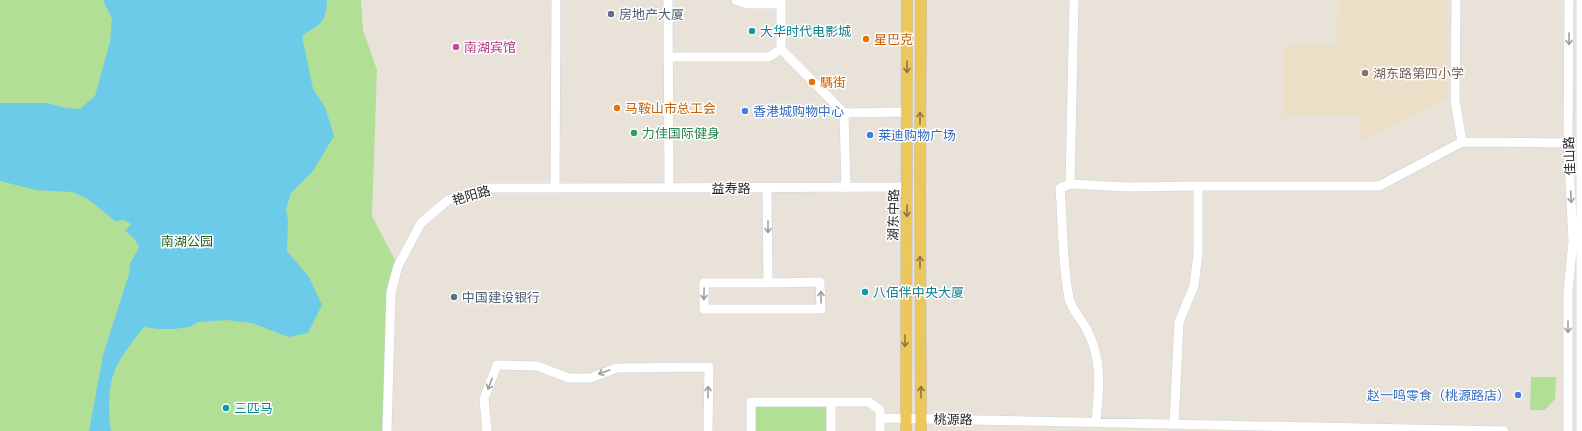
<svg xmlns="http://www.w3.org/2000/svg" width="1582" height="431" font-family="'Exo 2','Noto Sans SC',sans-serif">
	<rect width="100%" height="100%" fill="#e9e2d8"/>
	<path fill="#ebdfc7" d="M 1338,0 L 1448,0 L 1447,99 L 1361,142 L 1359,115 L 1283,115 L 1284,45 L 1337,46 Z"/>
	<path fill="#b0df95" d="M 0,0 L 361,0 L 363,30 L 377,70 L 372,216 L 398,266 L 389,337 L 387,431 L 0,431 Z
		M 1531,377 L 1556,377 L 1555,399 L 1545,410 L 1530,410 Z
		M 756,406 L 826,406 L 827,431 L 756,431 Z"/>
	<path fill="#6dcbea" d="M 103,0 L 327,0 C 326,25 320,23 302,36 L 313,89 L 325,107 L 334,136 L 313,171 L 291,193 L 286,209 L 288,221 L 287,251 L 309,277 L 322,305 L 308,333 L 288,337 L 252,323 L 226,320 L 199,322 L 189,327 L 174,329 L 158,329 L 144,327 C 134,340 122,354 115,370 C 108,385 108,415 111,431 L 89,431 L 103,355 L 129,274 L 130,264 L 139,247 L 133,237 L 125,231 L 131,224 L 124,220 L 115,221 L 88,199 L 72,192 L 36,190 L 0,181 L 0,103 L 47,103 L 66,108 L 80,109 L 95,96 L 110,42 L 112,19 Z"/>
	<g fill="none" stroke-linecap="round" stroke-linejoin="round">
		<g stroke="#ced2e0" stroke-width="10">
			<path id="minor" d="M 668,0 L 669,188
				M 736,0 L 747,4 L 781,4
				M 781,0 L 781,49 L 844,113 L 907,112
				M 1074,0 L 1070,184 L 1127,187 L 1198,186 L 1198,253 L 1194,286 L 1179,322 L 1174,424
				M 1456,0 L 1455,100 L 1462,142
				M 1581,0 L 1581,431
				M 668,57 L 769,57 L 781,49
				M 844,113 L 846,188
				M 1070,184 L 1060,188 C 1063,225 1062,263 1069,298 C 1071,309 1082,320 1087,330 C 1103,361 1099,389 1096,422
				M 1198,186 L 1379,186 L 1462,142 L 1568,143
				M 555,188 L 907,187
				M 767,188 L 768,283 L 704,283 L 704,309 L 821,309 L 820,282 L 768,283
				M 831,402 L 831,431
				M 387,431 L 391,292 L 398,266 L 421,223 L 448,200 L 487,188 L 555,188 L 556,0
				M 487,431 L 484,399 L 497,365 L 501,365 L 537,366 L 569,378 L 590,378 L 617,368 L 709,367 L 708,431
				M 751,431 L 751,402 L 869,402 L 880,410 L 880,418 L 1504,431
				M 880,431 L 880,418
				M 1568,431 L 1568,292 L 1573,241 L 1568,143 L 1569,0"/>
		</g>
		<g stroke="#c3c3c3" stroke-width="12">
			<path id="major" d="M 906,431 L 907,0
				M 921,431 L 920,187 L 921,0"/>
		</g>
		<use href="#minor" stroke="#fff" stroke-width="9"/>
		<use href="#major" stroke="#ecc75b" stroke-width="11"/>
	</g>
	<defs><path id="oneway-shaft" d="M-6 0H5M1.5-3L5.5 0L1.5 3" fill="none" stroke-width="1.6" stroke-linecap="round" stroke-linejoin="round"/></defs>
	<g stroke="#9e9e9e">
		<use href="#oneway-shaft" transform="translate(1569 39) rotate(90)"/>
		<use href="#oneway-shaft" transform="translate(1571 197) rotate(87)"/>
		<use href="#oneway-shaft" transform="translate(768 227) rotate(90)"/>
		<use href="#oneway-shaft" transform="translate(704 294) rotate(91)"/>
		<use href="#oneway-shaft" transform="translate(821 297) rotate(-90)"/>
		<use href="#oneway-shaft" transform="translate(1568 327) rotate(90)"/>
		<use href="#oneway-shaft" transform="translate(604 372) rotate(160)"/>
		<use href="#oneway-shaft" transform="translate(490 384) rotate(111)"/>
		<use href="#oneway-shaft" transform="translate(708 392) rotate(-89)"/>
	</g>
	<g stroke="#8a7741">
		<use href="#oneway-shaft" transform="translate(907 67) rotate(90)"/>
		<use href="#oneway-shaft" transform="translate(920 118) rotate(-90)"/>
		<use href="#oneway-shaft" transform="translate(907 211) rotate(91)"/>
		<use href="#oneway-shaft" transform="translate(920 262) rotate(-90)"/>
		<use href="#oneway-shaft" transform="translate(905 341) rotate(90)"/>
		<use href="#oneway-shaft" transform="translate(921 392) rotate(-90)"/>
	</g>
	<g fill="#5c6f8a" stroke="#fff" stroke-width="1.5">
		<circle cx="611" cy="14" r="4"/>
		<circle cx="454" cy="297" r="4"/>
	</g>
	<g fill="#0f9aa8" stroke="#fff" stroke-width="1.5">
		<circle cx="752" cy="31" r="4"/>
		<circle cx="865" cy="292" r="4"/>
		<circle cx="226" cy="408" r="4"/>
	</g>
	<g fill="#e8710a" stroke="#fff" stroke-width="1.5">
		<circle cx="866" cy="39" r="4"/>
		<circle cx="812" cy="82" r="4"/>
		<circle cx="617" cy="108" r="4"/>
	</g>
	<circle fill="#d1479c" stroke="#fff" stroke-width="1.5" cx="456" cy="47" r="4"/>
	<circle fill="#8d6e63" stroke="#fff" stroke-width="1.5" cx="1365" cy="73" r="4"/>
	<g fill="#3f7fe0" stroke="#fff" stroke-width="1.5">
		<circle cx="745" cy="111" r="4"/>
		<circle cx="870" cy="135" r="4"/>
		<circle cx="1518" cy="395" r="4"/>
	</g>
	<circle fill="#2e9e5b" stroke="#fff" stroke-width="1.5" cx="634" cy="133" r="4"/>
	<g text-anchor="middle" stroke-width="3" stroke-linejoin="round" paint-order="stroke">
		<g font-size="13" fill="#4e5e75" stroke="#fff" text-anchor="start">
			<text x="619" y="19">房地产大厦</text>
			<text x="462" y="302">中国建设银行</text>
		</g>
		<g font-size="13" fill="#0d838f" stroke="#fff" text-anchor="start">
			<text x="760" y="36">大华时代电影城</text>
			<text x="873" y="297">八佰伴中央大厦</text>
			<text x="234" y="413">三匹马</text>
		</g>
		<g font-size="13" fill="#c56008" stroke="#fff" text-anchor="start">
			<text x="874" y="44">星巴克</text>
			<text x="820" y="87">騳街</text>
			<text x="625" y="113">马鞍山市总工会</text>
		</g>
		<g font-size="13" fill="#b23c85" stroke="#fff" text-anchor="start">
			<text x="464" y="52">南湖宾馆</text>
		</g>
		<g font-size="13" fill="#785e54" stroke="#fff" text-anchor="start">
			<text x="1373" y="78">湖东路第四小学</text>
		</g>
		<g font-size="13" fill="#366cbe" stroke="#fff" text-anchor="start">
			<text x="753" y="116">香港城购物中心</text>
			<text x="878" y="140">莱迪购物广场</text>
			<text x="1510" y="400" text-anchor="end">赵一鸣零食（桃源路店）</text>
		</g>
		<g font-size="13" fill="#27864d" stroke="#fff" text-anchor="start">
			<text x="642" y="138">力佳国际健身</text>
		</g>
		<g font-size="13" fill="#272727" stroke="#fff">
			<text transform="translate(1569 156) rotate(-92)" y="5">佳山路</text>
			<text x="731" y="193">益寿路</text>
			<text transform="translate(471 195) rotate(-16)" y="5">艳阳路</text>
			<text transform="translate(893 215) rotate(-89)" y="5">湖东中路</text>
			<text transform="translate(953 419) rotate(1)" y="5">桃源路</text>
		</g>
		<g font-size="13" fill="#2a601b" stroke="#fff">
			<text x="187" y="246">南湖公园</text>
		</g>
	</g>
</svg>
